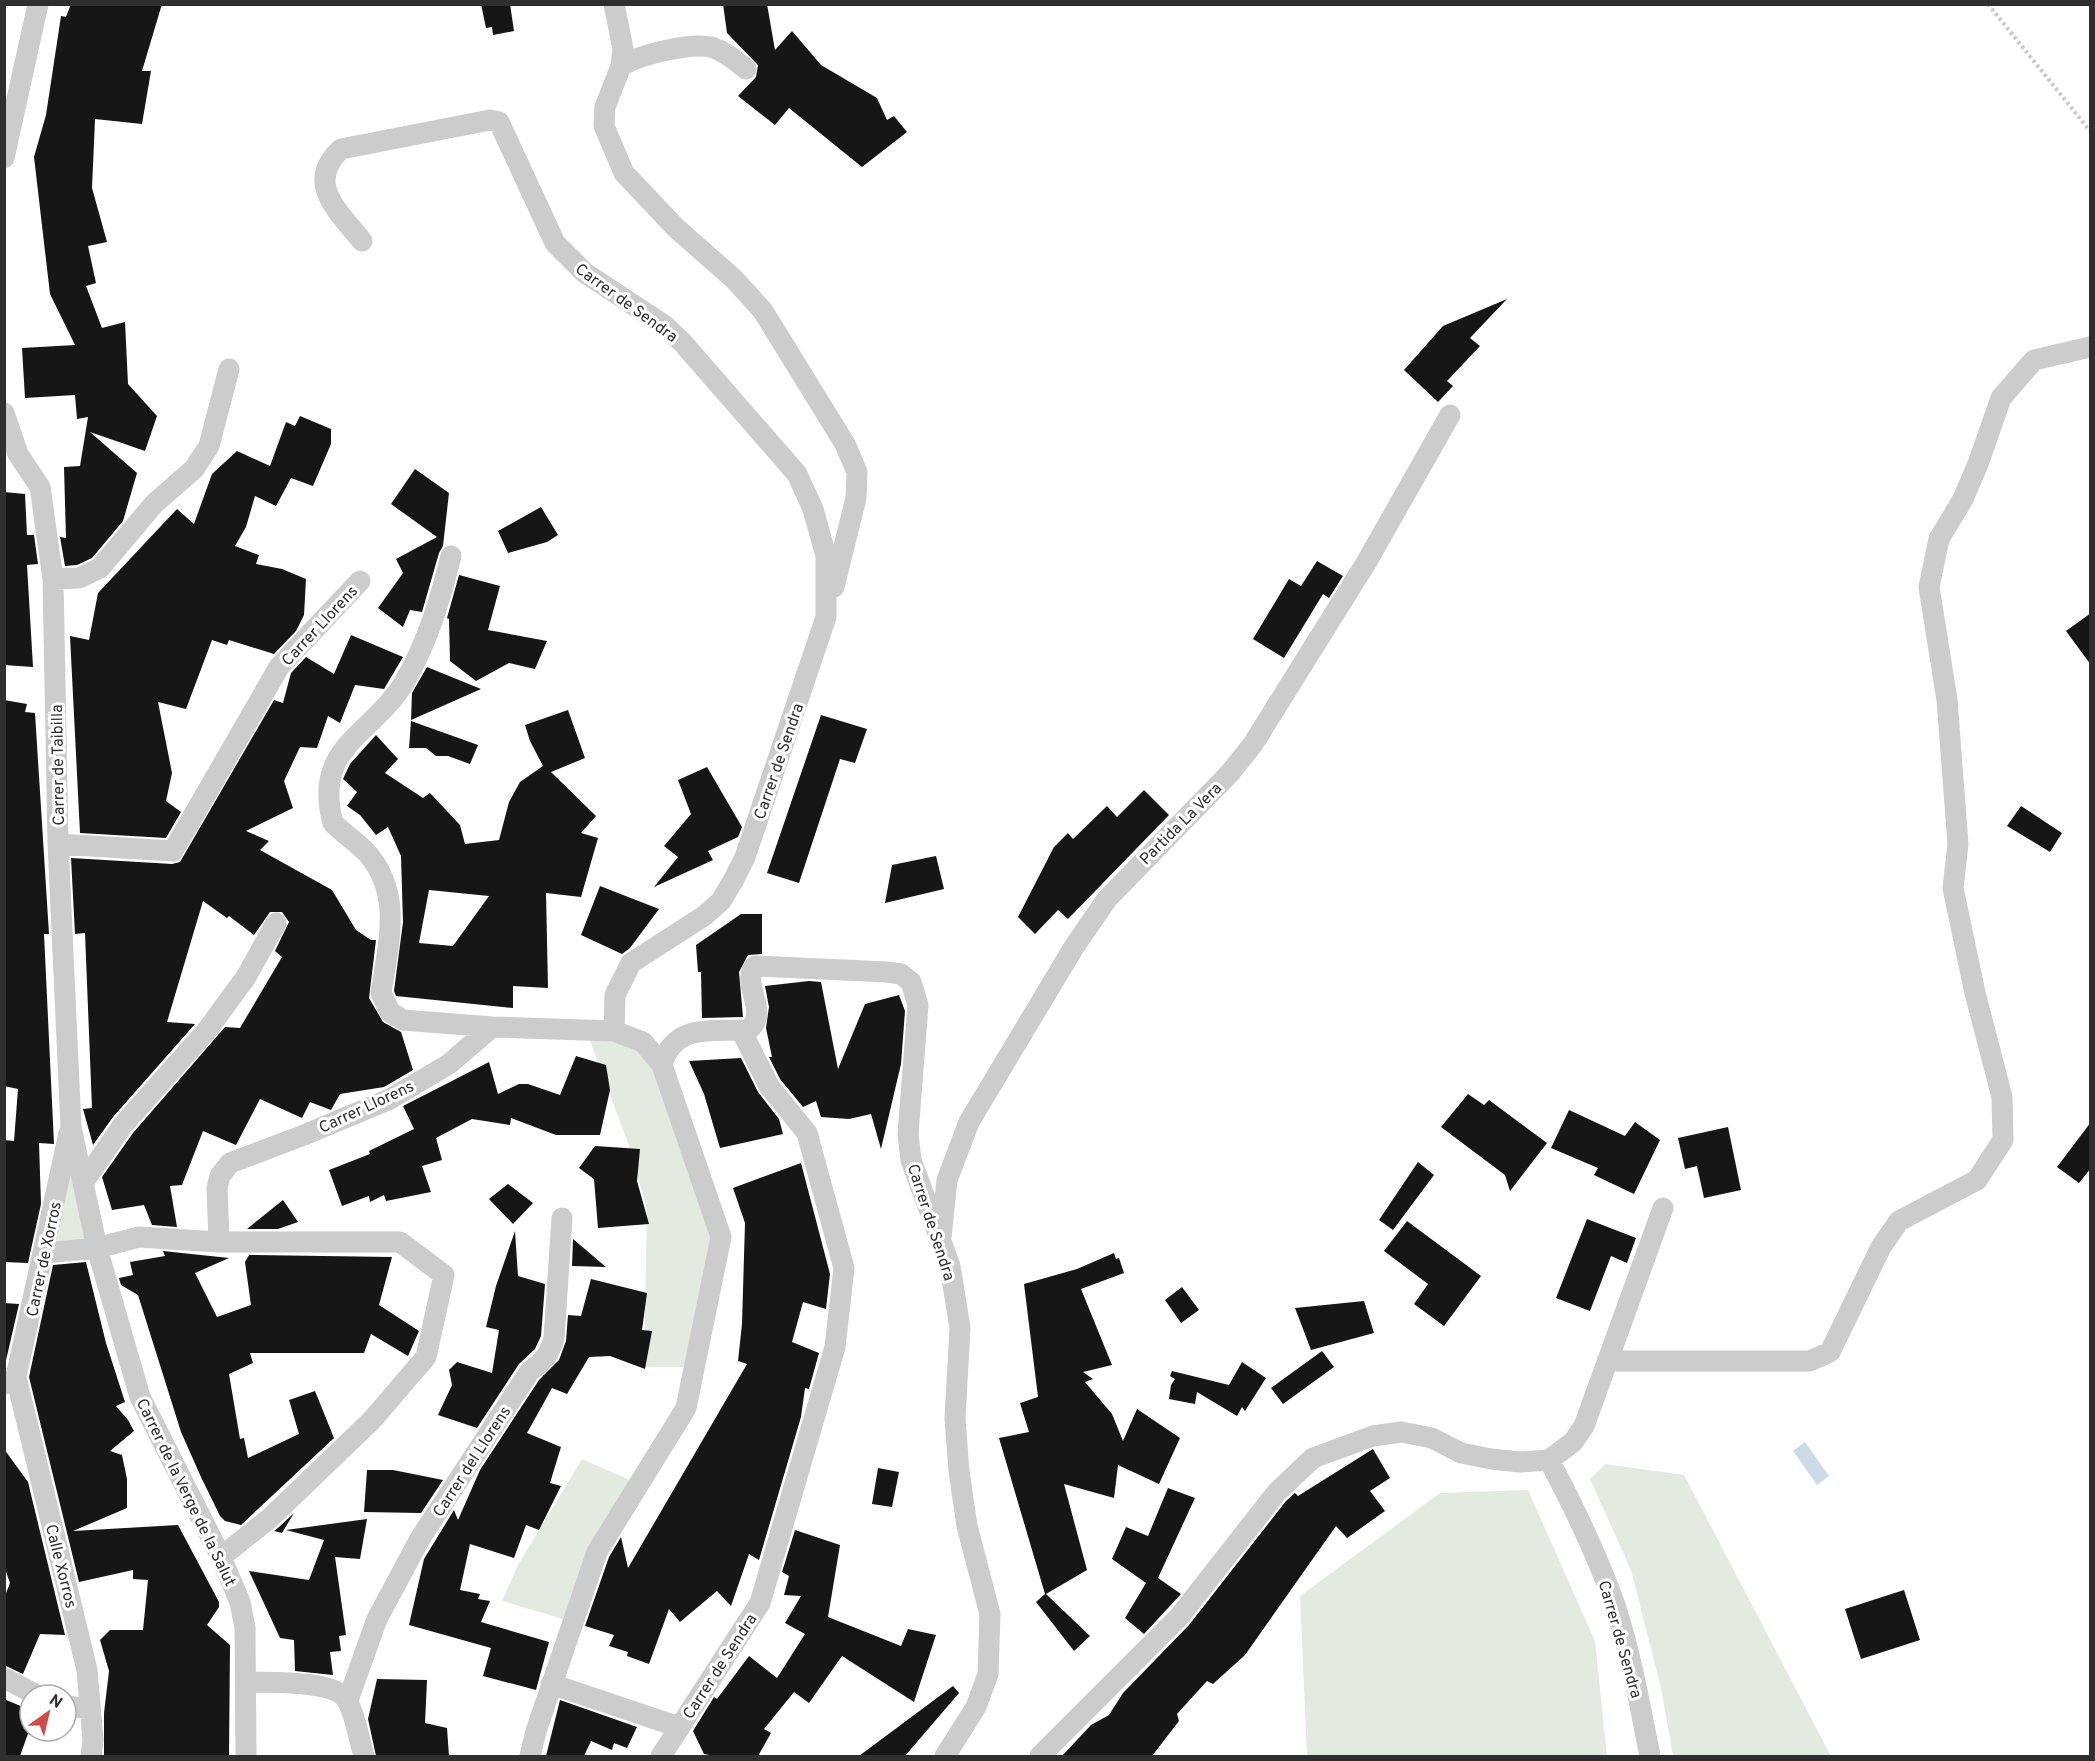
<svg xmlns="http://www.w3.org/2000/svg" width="2095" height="1761" font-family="Overpass,sans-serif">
	<rect width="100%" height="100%" fill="#fff"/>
	<path fill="#e3eadf" d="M 586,1030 L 643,1042 L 721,1237 L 694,1367 L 644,1367 L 647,1209 L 628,1143 Z
		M 71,1127 L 97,1248 L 45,1253 Z
		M 582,1459 L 639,1484 L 573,1622 L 502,1601 L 518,1565 Z
		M 1605,1464 L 1684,1475 L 1831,1756 L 1673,1756 L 1661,1688 L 1631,1570 L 1590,1479 Z
		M 1528,1490 L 1595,1641 L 1607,1756 L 1307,1756 L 1300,1596 L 1440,1493 Z"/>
	<path fill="#cddae8" d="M 1805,1442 L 1829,1476 L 1817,1485 L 1793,1451 Z"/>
	<path fill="#161616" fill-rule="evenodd" d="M 71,4 L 162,4 L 142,71 L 151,71 L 142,124 L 95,119 L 92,188 L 107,242 L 88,246 L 96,283 L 86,286 L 102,328 L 125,322 L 128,384 L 157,416 L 145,451 L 90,432 L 137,473 L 123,521 L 92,558 L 77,565 L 65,566 L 60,537 L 66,538 L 64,467 L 80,466 L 88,417 L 77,419 L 75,395 L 25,398 L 22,348 L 75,345 L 50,294 L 34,157 L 46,115 L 61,16 L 66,17 Z
		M 481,4 L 510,4 L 514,31 L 493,35 L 492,27 L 486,28 Z
		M 723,4 L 767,4 L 775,50 L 792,31 L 821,65 L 877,98 L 887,120 L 894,116 L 907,132 L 862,167 L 789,108 L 775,125 L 738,96 L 756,77 L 758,65 L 727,33 Z
		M 1507,299 L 1470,338 L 1480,346 L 1447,381 L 1453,386 L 1438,402 L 1404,370 L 1443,326 Z
		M 300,416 L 331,429 L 331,444 L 313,486 L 291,478 L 276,506 L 255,496 L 246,527 L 235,546 L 259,555 L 256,564 L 282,569 L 306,579 L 304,615 L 296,631 L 274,654 L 229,640 L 227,645 L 212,640 L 186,709 L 158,702 L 172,773 L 166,801 L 181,812 L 166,838 L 80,833 L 70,636 L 89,640 L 98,593 L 177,509 L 194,524 L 212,474 L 237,451 L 270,466 L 286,422 L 295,426 Z
		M 415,469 L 449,493 L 443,546 L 439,553 L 422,612 L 410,610 L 403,627 L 378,608 L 403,573 L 396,559 L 437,537 L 391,504 Z
		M 4,492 L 25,494 L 27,535 L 34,535 L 38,564 L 27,565 L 33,667 L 4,665 Z
		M 541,507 L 558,535 L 547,542 L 508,553 L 498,531 Z
		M 1317,561 L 1343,576 L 1329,598 L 1323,594 L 1284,658 L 1253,639 L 1289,579 L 1301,586 Z
		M 459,575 L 500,586 L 488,630 L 547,641 L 535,669 L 509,663 L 476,681 L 450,661 L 449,619 L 447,618 Z
		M 2091,613 L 2091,665 L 2066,631 Z
		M 351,635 L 403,657 L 384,689 L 355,685 L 340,723 L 328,716 L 317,748 L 300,747 L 284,781 L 293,808 L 246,831 L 269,841 L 260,850 L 332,890 L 356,930 L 371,940 L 376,940 L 369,998 L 383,1022 L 401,1032 L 413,1070 L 384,1087 L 340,1094 L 331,1110 L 310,1102 L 302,1118 L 260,1099 L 236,1145 L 203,1131 L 182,1185 L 170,1186 L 177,1227 L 152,1225 L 144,1205 L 112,1210 L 102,1177 L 133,1133 L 225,1027 L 240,1028 L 282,957 L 275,951 L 289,922 L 282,912 L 270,912 L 254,935 L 229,916 L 227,918 L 203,901 L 167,1022 L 195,1024 L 113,1117 L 93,1145 L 83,1109 L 92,1108 L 85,933 L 75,934 L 71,858 L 172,864 L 180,862 L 274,700 L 283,703 L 291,673 L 306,657 L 334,674 Z
		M 427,667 L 481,689 L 411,720 L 412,693 Z
		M 4,700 L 27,704 L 25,712 L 35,713 L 49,934 L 44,934 L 54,1144 L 39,1143 L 41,1204 L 28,1263 L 4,1262 L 4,1140 L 14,1141 L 18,1089 L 4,1086 Z
		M 568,710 L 585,758 L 551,772 L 596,816 L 581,833 L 598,838 L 581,897 L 546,893 L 548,988 L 513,986 L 513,1008 L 396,996 L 394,991 L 403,922 L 401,856 L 388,827 L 376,835 L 360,815 L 347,806 L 357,792 L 343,779 L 350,764 L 376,735 L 398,759 L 385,773 L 423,798 L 430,793 L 460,825 L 465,844 L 499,840 L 509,802 L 520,782 L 543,766 L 530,741 L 525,725 ZM 429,890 L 489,896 L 453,946 L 419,943 Z
		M 821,715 L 867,729 L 855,763 L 840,759 L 799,883 L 767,873 Z
		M 411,721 L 478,745 L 470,764 L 448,756 L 436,756 L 426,748 L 409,748 Z
		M 707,767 L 742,827 L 738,837 L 708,851 L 713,860 L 654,887 L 678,857 L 664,846 L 691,814 L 678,780 Z
		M 1144,790 L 1169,815 L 1068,919 L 1058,910 L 1035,934 L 1018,917 L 1054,847 L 1068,833 L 1073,839 L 1107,806 L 1117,817 Z
		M 2021,806 L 2062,833 L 2050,852 L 2007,826 Z
		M 936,856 L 944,889 L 885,903 L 892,865 Z
		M 600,886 L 659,909 L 630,948 L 622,954 L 581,935 Z
		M 741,914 L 762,914 L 762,954 L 748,955 L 739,972 L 743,1017 L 702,1018 L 701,972 L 698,972 L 696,945 Z
		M 809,981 L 821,982 L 838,1069 L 865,1004 L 899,995 L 905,1011 L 901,1064 L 881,1149 L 871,1114 L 849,1119 L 821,1117 L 816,1101 L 803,1107 L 780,1079 L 769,1057 L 772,1057 L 766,1028 L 769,1007 L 765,986 Z
		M 576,1056 L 606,1065 L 610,1090 L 600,1135 L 556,1135 L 511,1118 L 510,1125 L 472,1119 L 436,1138 L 442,1160 L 422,1166 L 431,1192 L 386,1201 L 384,1195 L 370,1202 L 369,1196 L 342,1206 L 329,1170 L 370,1154 L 369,1151 L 414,1129 L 403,1106 L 489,1062 L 498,1094 L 519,1084 L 528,1084 L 560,1095 Z
		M 741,1058 L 758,1092 L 779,1119 L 783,1134 L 720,1148 L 704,1094 L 689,1061 Z
		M 1468,1094 L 1484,1105 L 1489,1100 L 1547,1143 L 1510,1191 L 1505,1175 L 1441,1127 Z
		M 1569,1110 L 1625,1136 L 1635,1122 L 1660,1140 L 1634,1194 L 1594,1175 L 1598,1168 L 1551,1148 Z
		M 2091,1122 L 2091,1168 L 2079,1183 L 2057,1167 Z
		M 1728,1127 L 1741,1190 L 1704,1198 L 1697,1166 L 1685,1169 L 1678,1138 Z
		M 595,1146 L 640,1149 L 637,1181 L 649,1224 L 598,1228 L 594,1179 L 579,1168 Z
		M 1418,1162 L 1434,1175 L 1393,1230 L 1379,1220 Z
		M 801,1163 L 830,1274 L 826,1309 L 803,1302 L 792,1342 L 819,1353 L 809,1389 L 805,1388 L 801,1417 L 759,1560 L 749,1554 L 731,1606 L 717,1591 L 680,1622 L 669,1609 L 649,1664 L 627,1656 L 628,1652 L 609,1646 L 614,1635 L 585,1626 L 609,1557 L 621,1537 L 628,1568 L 747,1364 L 738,1361 L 742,1324 L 745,1223 L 733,1188 Z
		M 508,1184 L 533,1203 L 513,1224 L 489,1199 Z
		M 283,1200 L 298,1222 L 278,1229 L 247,1229 Z
		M 1587,1219 L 1636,1238 L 1627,1263 L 1611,1256 L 1590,1311 L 1556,1298 Z
		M 1407,1221 L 1481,1276 L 1444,1326 L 1414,1304 L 1428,1284 L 1384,1251 Z
		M 515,1231 L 518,1276 L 545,1284 L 541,1336 L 535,1349 L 519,1364 L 477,1428 L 438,1415 L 452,1385 L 449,1370 L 457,1362 L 492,1373 L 499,1330 L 486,1327 L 496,1286 Z
		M 573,1239 L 606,1267 L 572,1266 Z
		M 163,1251 L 229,1258 L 195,1273 L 217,1317 L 251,1305 L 245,1262 L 249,1255 L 392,1257 L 379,1305 L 419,1331 L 408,1356 L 371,1334 L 364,1353 L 250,1353 L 253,1363 L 229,1374 L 240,1439 L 244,1438 L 248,1458 L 299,1434 L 289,1400 L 315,1391 L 334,1438 L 241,1525 L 225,1521 L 220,1516 L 201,1477 L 181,1432 L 138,1295 L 121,1285 L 119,1278 L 133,1275 L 130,1262 L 165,1256 Z
		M 1114,1253 L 1116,1259 L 1119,1258 L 1124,1273 L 1081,1289 L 1112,1365 L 1083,1372 L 1093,1379 L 1085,1382 L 1112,1414 L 1123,1441 L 1137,1409 L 1180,1438 L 1159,1484 L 1118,1465 L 1114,1498 L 1064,1484 L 1087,1570 L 1046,1594 L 1090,1636 L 1074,1651 L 1036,1602 L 1045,1594 L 999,1438 L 1029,1432 L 1020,1403 L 1038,1397 L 1024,1284 L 1077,1269 Z
		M 86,1262 L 106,1343 L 125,1402 L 116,1406 L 128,1420 L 134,1431 L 110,1451 L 122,1455 L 127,1479 L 127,1508 L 73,1531 L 178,1525 L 219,1602 L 219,1607 L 207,1625 L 230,1645 L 229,1756 L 104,1756 L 104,1713 L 109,1671 L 100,1640 L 110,1630 L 143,1630 L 148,1580 L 133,1579 L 133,1570 L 79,1582 L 29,1377 L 53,1265 Z
		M 591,1279 L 647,1293 L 642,1330 L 652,1331 L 645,1369 L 610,1356 L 589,1357 L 567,1394 L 552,1388 L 527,1433 L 561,1447 L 550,1483 L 561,1486 L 539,1530 L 526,1525 L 514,1558 L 470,1544 L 460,1590 L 480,1594 L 478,1599 L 490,1601 L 481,1622 L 549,1642 L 536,1690 L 483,1676 L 491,1648 L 409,1625 L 424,1559 L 454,1510 L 458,1520 L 480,1470 L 539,1380 L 559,1360 L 566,1341 L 568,1315 L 581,1316 Z
		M 1182,1287 L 1199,1310 L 1181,1323 L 1165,1300 Z
		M 1364,1301 L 1374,1333 L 1311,1350 L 1295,1308 Z
		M 4,1303 L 19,1304 L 4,1369 Z
		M 1322,1351 L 1334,1367 L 1283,1404 L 1271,1388 Z
		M 1242,1362 L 1266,1378 L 1245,1411 L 1242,1407 L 1237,1416 L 1197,1392 L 1195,1404 L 1169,1399 L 1171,1385 L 1175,1379 L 1170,1376 L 1172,1371 L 1229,1385 Z
		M 4,1449 L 28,1482 L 65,1635 L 40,1634 L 23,1674 L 4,1665 L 4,1598 L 10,1583 L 4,1566 Z
		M 1373,1449 L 1390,1478 L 1370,1491 L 1385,1511 L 1347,1538 L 1336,1526 L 1245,1655 L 1213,1684 L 1207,1681 L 1177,1714 L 1179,1721 L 1152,1756 L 1062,1756 L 1091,1725 L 1109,1715 L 1123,1693 L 1189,1625 L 1286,1501 L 1295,1493 L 1298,1496 Z
		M 878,1468 L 899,1472 L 892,1507 L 872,1504 Z
		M 367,1470 L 393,1470 L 443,1480 L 421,1513 L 364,1512 Z
		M 1168,1488 L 1195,1498 L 1158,1578 L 1181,1594 L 1144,1634 L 1125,1618 L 1146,1583 L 1112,1559 L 1126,1527 L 1148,1536 Z
		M 294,1513 L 282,1533 L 274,1531 L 279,1527 Z
		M 367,1519 L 360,1559 L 335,1557 L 346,1635 L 339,1636 L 341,1651 L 330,1652 L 333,1675 L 295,1671 L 294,1640 L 280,1638 L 249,1571 L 309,1580 L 324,1540 L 286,1530 Z
		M 795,1530 L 840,1545 L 828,1617 L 901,1646 L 908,1629 L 936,1635 L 914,1702 L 842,1656 L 809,1703 L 794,1692 L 764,1729 L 771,1733 L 758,1756 L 715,1756 L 704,1754 L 693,1731 L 714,1697 L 717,1699 L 749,1656 L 777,1678 L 805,1634 L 785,1623 L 801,1596 L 784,1595 L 789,1576 L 782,1572 Z
		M 1904,1590 L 1920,1640 L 1861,1659 L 1845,1609 Z
		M 377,1679 L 427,1680 L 425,1723 L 447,1728 L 449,1756 L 376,1756 L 368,1719 Z
		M 953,1686 L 959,1693 L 905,1756 L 859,1756 Z
		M 4,1699 L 30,1710 L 30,1728 L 20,1756 L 4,1756 Z
		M 560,1700 L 637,1727 L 627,1748 L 614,1743 L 612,1750 L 591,1741 L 584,1756 L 546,1756 Z"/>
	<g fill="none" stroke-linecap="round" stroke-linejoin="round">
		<path stroke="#c9c9c9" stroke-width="4" stroke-dasharray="3 3" stroke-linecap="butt" d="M 1988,4 L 2090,131"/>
		<path stroke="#ccc" stroke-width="21" d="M 614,4 L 623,49 L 621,66 L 605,107 L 604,126 L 624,173 L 676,228 L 734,279 L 763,311 L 845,444 L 857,472 L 856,498 L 834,587
			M 621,66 C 639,55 694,41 714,48 C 726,52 736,61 746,69
			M 4,158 L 38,4
			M 362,241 C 339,212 304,183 341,149 L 490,120 L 499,122 L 555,243 L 585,273 L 664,325 L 682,342 L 797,474 L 813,509 L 826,556 L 826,617 L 745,857 L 733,881 L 721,901 L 704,916 L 631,963 L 615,995 L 614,1031
			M 4,413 L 18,454 L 40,487 L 53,579 L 58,844 L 71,1127 L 97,1248 L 140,1397 L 221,1557 L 240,1602 L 245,1628 L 246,1756
			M 451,556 C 440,600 428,641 405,681 C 374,735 312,745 333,823 C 344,834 358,843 368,854 C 403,895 388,945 381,993 L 390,1012 L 403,1020 L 492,1027 L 614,1031 L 643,1042 L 662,1065 L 721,1237 L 686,1408 L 597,1552 L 536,1731 L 530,1756
			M 53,579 L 79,578 L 100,568 L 154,504 L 194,469 L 209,446 L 229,369
			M 58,844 L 173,851 L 279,667 L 360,581
			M 662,1065 C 674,1023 711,1032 748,1030 C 771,1013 740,984 755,966 L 887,972 L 901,974 L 911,982 L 918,1005 L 908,1134 L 911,1160 L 950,1266 L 960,1328 L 955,1418 L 959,1471 L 967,1526 L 990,1614 L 988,1674 L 976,1707 L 945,1756
			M 83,1183 L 123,1125 L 208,1029 L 246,977 L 276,923
			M 941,1237 L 947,1180 L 969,1122 L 1074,947 L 1107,899 L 1230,773 L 1253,744 L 1366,563 L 1450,415
			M 219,1242 L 217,1188 L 220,1176 L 230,1163 L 304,1135 L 390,1099 L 449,1064 L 492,1027
			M 45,1253 L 97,1248 L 139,1237 L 219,1242 L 400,1242 L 444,1275 L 426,1357 L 372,1420 L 270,1518 L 221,1557
			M 1607,1361 L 1810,1361 L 1830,1352 L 1881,1247 L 1899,1221 L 1977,1180 L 2003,1140 L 2002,1097 L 1975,993 L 1953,888 L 1958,844 L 1947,700 L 1929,587 L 1939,539 L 1963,499 L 1978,464 L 2001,398 L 2034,360 L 2090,347
			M 16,1377 L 87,1670 L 93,1740 L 91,1756
			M 5,1384 L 16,1377 L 69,1133
			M 1549,1460 C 1574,1507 1597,1555 1615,1605 C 1631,1654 1640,1706 1650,1756
			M 4,1678 L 37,1695
			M 246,1682 C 269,1683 338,1679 348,1702 C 356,1718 359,1739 364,1756
			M 551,1684 L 679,1727
			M 348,1700 L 377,1619 L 421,1537 L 530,1371 C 543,1362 550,1354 554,1338 L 562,1218
			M 66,1706 L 90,1709
			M 661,1756 L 760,1603 L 835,1347 L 844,1268 L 807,1133 L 769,1086 L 741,1030
			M 1040,1756 L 1179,1617 L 1277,1492 L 1313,1458 L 1373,1436 L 1401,1432 L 1432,1438 L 1461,1453 L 1491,1459 L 1520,1462 L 1549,1460 L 1573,1442 L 1584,1426 L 1663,1208"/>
	</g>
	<g text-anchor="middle" stroke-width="6" stroke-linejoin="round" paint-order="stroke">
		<g font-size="16" fill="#2f2f2f" stroke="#fff">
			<text transform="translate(627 302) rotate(36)" y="6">Carrer de Sendra</text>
			<text transform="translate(319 625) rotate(-47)" y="6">Carrer Llorens</text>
			<text transform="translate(778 761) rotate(-71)" y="6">Carrer de Sendra</text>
			<text transform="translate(57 765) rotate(-91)" y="6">Carrer de Taibilla</text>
			<text transform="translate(1180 823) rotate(-45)" y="6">Partida La Vera</text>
			<text transform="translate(366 1106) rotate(-25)" y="6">Carrer Llorens</text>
			<text transform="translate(932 1222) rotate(72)" y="6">Carrer de Sendra</text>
			<text transform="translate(43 1259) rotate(-78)" y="6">Carrer de Xorros</text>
			<text transform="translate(471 1461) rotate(-57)" y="6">Carrer del Llorens</text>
			<text transform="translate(187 1492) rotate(64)" y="6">Carrer de la Verge de la Salut</text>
			<text transform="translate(62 1566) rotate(76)" y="6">Calle Xorros</text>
			<text transform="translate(1621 1639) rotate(74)" y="6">Carrer de Sendra</text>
			<text transform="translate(719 1666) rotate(-57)" y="6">Carrer de Sendra</text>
		</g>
	</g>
	<rect width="2095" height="1761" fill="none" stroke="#2f2f2f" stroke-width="12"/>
	<g transform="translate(48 1713) rotate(34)"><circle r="28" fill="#ffffff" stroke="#acacac" stroke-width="1.5"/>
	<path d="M0-4.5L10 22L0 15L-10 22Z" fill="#d04d47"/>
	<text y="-9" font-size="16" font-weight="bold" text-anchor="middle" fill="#2f2f2f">N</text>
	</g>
</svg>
